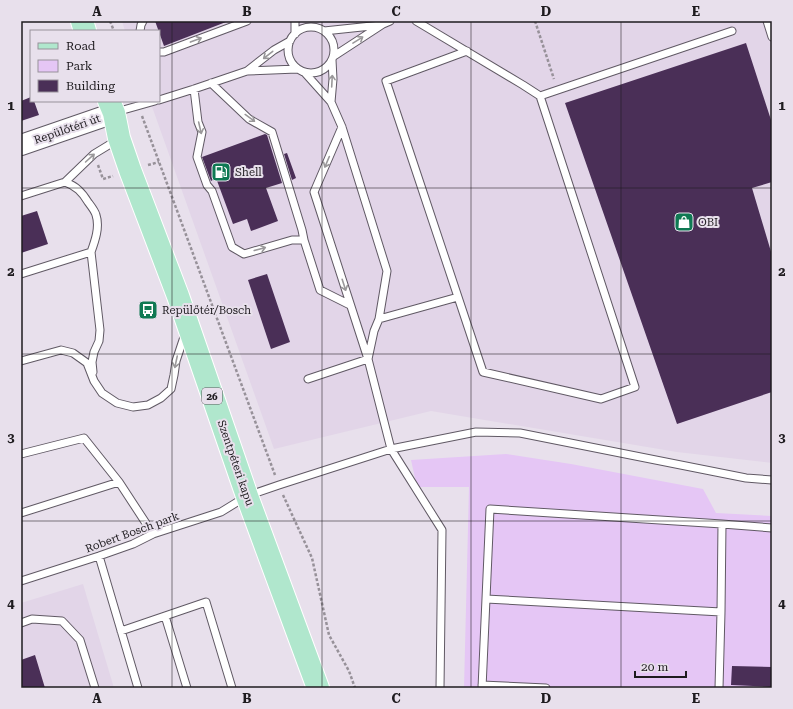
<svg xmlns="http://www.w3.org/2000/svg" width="793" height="709" font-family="'Roboto Serif',serif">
	<rect width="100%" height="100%" fill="#e8e0ec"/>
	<path fill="#e2d5e8" d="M 122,21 L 772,21 L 772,463 L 677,452 L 431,411 L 274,449 L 150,101 L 159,101 L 159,31 L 125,31 Z
		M 83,584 L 114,688 L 21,688 L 21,603 Z"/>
	<path fill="#e5c6f5" d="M 506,454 L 571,464 L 703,489 L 716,513 L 772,516 L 772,688 L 464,688 L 469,487 L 417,487 L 411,460 Z"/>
	<path fill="#4a2f57" d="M 155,21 L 226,21 L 226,22 L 164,46 Z
		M 746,43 L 772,123 L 772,182 L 752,188 L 772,255 L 772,392 L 677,424 L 565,103 Z
		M 31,97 L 31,101 L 34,101 L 39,115 L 21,121 L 21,101 Z
		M 265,134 L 267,135 L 282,183 L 266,188 L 278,221 L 251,231 L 247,219 L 233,224 L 216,178 L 211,181 L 202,157 Z
		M 287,153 L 296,178 L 292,180 L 284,154 Z
		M 37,211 L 48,244 L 21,253 L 21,216 Z
		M 267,274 L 290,342 L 271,349 L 248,280 Z
		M 35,655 L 45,688 L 21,688 L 21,660 Z
		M 732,666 L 772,667 L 772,687 L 731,685 Z"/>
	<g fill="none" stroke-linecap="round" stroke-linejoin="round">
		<g stroke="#605964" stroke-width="9">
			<path id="lane" d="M 416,21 L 523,85 L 540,96 L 635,387 L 601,399 L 483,372 L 386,81 L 467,51
				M 767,21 L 772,37
				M288 50a23 23 0 1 1 46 0a23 23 0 1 1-46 0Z
				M 140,31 L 141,25 L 143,21
				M 324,31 L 381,25
				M 295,34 L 295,21
				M 159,52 L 164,52 L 247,21
				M 334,56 L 383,24 L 390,21
				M 247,71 L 274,50 L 290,41
				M 211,83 L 249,119 L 272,132 L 302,230 L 304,240
				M 194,89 L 198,122 L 202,132 L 197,157 L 207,185 L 212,191 L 232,247 L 244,254 L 292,240 L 304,240 L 320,290 L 350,305
				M 540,96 L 732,31
				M 159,100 L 194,89 L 247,71 L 297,69
				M 331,102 L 333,79 L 332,60
				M 116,112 L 155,101
				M 21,196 L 65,182 L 94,154 L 117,140
				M 91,252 L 100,330 L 99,341 L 94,352 L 92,362 L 93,372
				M 21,274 L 91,252 C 95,241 100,227 96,215 C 95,211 91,206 88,202 C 82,192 76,186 65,182
				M 379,319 L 458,297
				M 21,361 L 61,350 L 73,353 L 87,363 L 94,381 L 102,393 L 117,403 L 133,407 L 148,405 L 161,398 L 171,389 L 174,375 L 176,361 L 185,334
				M 308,379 L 368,359 L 314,192 L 342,127
				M 21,454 L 84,438 L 119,482
				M 21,513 L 119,482 L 153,534
				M 99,556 L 138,688
				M 21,581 L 99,556 L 133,544 L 153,534 L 221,512 L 247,496 L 279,485 L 391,449 L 368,359 L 374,331 L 379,319 L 387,271 L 342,127 L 331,102 L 305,73
				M 486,599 L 721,612
				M 165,616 L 187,688
				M 21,623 L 32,619 L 62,621 L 80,640 L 95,688
				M 121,631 L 206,602 L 232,688
				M 482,685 L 546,688
				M 440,688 L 442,530 L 391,449 L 476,432 L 520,433 L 746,478 L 772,480
				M 482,688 L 490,509 L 722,524 L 772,528
				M 719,688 L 721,612 L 722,524"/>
		</g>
		<g stroke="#605964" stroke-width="22">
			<path id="secondary" d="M 21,145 L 114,113"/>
		</g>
		<g stroke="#fff" stroke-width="24">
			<path id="primary" d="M 82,21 L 85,31
				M 109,101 L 114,113 L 119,138 L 130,170 L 178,296 L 247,496 L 318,688"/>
		</g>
		<path stroke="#979199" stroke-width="2.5" stroke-dasharray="3 2" stroke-linecap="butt" d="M 110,21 L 114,31
			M 535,21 L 554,79
			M 142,116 L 275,475
			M 98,165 L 103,179 L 113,176
			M 148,165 L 159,162
			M 283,495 L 312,558 L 329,635 L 349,671 L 355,688"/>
		<use href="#lane" stroke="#fff" stroke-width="7"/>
		<use href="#secondary" stroke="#fff" stroke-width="20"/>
		<use href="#primary" stroke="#b0e7cd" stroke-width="22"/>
	</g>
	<defs><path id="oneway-shaft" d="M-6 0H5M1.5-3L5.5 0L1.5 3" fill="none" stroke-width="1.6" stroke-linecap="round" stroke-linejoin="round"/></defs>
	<g stroke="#9a989a">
		<use href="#oneway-shaft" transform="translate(196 40) rotate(-20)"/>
		<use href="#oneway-shaft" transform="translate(358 40) rotate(-32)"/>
		<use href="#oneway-shaft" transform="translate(268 55) rotate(142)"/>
		<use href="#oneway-shaft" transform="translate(332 81) rotate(-87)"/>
		<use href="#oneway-shaft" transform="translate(250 118) rotate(36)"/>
		<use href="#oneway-shaft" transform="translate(200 128) rotate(77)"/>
		<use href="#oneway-shaft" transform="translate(90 158) rotate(-42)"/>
		<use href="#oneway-shaft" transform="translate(327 162) rotate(113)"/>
		<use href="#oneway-shaft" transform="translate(260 249) rotate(-15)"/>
		<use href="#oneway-shaft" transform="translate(344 285) rotate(72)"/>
		<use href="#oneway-shaft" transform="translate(176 362) rotate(102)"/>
	</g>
	<path fill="none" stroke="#1e1b1f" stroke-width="1" stroke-opacity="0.55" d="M 172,21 L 172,688M 322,21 L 322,688M 471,21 L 471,688M 621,21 L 621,688M 21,188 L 772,188M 21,354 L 772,354M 21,521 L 772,521"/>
	<defs>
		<g id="fuel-square" transform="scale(1)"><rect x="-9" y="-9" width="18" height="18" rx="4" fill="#0f7953" stroke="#e8e0ec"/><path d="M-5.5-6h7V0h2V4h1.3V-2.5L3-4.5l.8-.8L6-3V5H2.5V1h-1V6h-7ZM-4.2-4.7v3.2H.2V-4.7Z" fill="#fff"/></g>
		<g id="shop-square" transform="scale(1)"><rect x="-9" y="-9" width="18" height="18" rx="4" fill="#0f7953" stroke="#e8e0ec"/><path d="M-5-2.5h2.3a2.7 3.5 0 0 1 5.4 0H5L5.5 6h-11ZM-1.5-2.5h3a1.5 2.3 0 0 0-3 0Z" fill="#fff"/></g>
		<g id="bus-square" transform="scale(1)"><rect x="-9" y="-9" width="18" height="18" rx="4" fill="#0f7953" stroke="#e8e0ec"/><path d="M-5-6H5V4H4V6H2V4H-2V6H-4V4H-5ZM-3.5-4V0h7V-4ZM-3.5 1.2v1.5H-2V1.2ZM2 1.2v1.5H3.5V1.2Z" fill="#fff"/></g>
	</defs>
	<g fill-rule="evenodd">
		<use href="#fuel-square" x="221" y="172"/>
		<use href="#shop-square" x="684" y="222"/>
		<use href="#bus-square" x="148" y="310"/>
	</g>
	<g text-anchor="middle" stroke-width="4" stroke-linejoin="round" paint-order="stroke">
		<rect fill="#e8e0ec" stroke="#5b565c" stroke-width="1" x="202" y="388" width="20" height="16" rx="3"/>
		<g font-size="10" font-weight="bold" fill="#1e1b1f">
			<text x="212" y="400">26</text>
		</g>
		<g font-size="11" fill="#1e1b1f" stroke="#e8e0ec">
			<text transform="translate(67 129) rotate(-19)" y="4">Repülőtéri út</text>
			<text transform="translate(236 463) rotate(71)" y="4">Szentpéteri kapu</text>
			<text transform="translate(132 532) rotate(-20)" y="4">Robert Bosch park</text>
		</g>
		<g font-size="11" fill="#1e1b1f" stroke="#e8e0ec" text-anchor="start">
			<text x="235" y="176">Shell</text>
			<text x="698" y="226">OBI</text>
			<text x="162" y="314">Repülőtér/Bosch</text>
		</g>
	</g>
	<rect width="793" height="709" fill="none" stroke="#e8e0ec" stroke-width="44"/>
	<rect x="30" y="30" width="130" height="72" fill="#e8e0ec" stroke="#97919a"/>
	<rect x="38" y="43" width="20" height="6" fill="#b0e7cd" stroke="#97919a"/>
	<text x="66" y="50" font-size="12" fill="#1e1b1f">Road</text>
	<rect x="38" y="60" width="20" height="12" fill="#e5c6f5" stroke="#97919a"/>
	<text x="66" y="70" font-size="12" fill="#1e1b1f">Park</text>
	<rect x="38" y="80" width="20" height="12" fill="#4a2f57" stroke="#97919a"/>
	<text x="66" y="90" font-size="12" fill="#1e1b1f">Building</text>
	<path d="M635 671v6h51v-6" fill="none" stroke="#1e1b1f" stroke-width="2"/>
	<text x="641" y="671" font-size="12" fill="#1e1b1f" stroke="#e8e0ec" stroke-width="3" paint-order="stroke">20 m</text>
	<rect x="22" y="22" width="749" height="665" fill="none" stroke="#1e1b1f" stroke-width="1.5"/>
	<g font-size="13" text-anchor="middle" font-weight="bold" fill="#1e1b1f">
		<text x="97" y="16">A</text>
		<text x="247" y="16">B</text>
		<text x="396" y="16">C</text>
		<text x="546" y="16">D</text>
		<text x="696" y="16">E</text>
		<text x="11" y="110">1</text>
		<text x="782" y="110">1</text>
		<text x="11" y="276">2</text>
		<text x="782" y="276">2</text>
		<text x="11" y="442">3</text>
		<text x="782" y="442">3</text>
		<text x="11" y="608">4</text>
		<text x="782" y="608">4</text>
		<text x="97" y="703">A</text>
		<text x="247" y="703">B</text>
		<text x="396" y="703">C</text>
		<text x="546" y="703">D</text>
		<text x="696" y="703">E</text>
	</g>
</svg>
